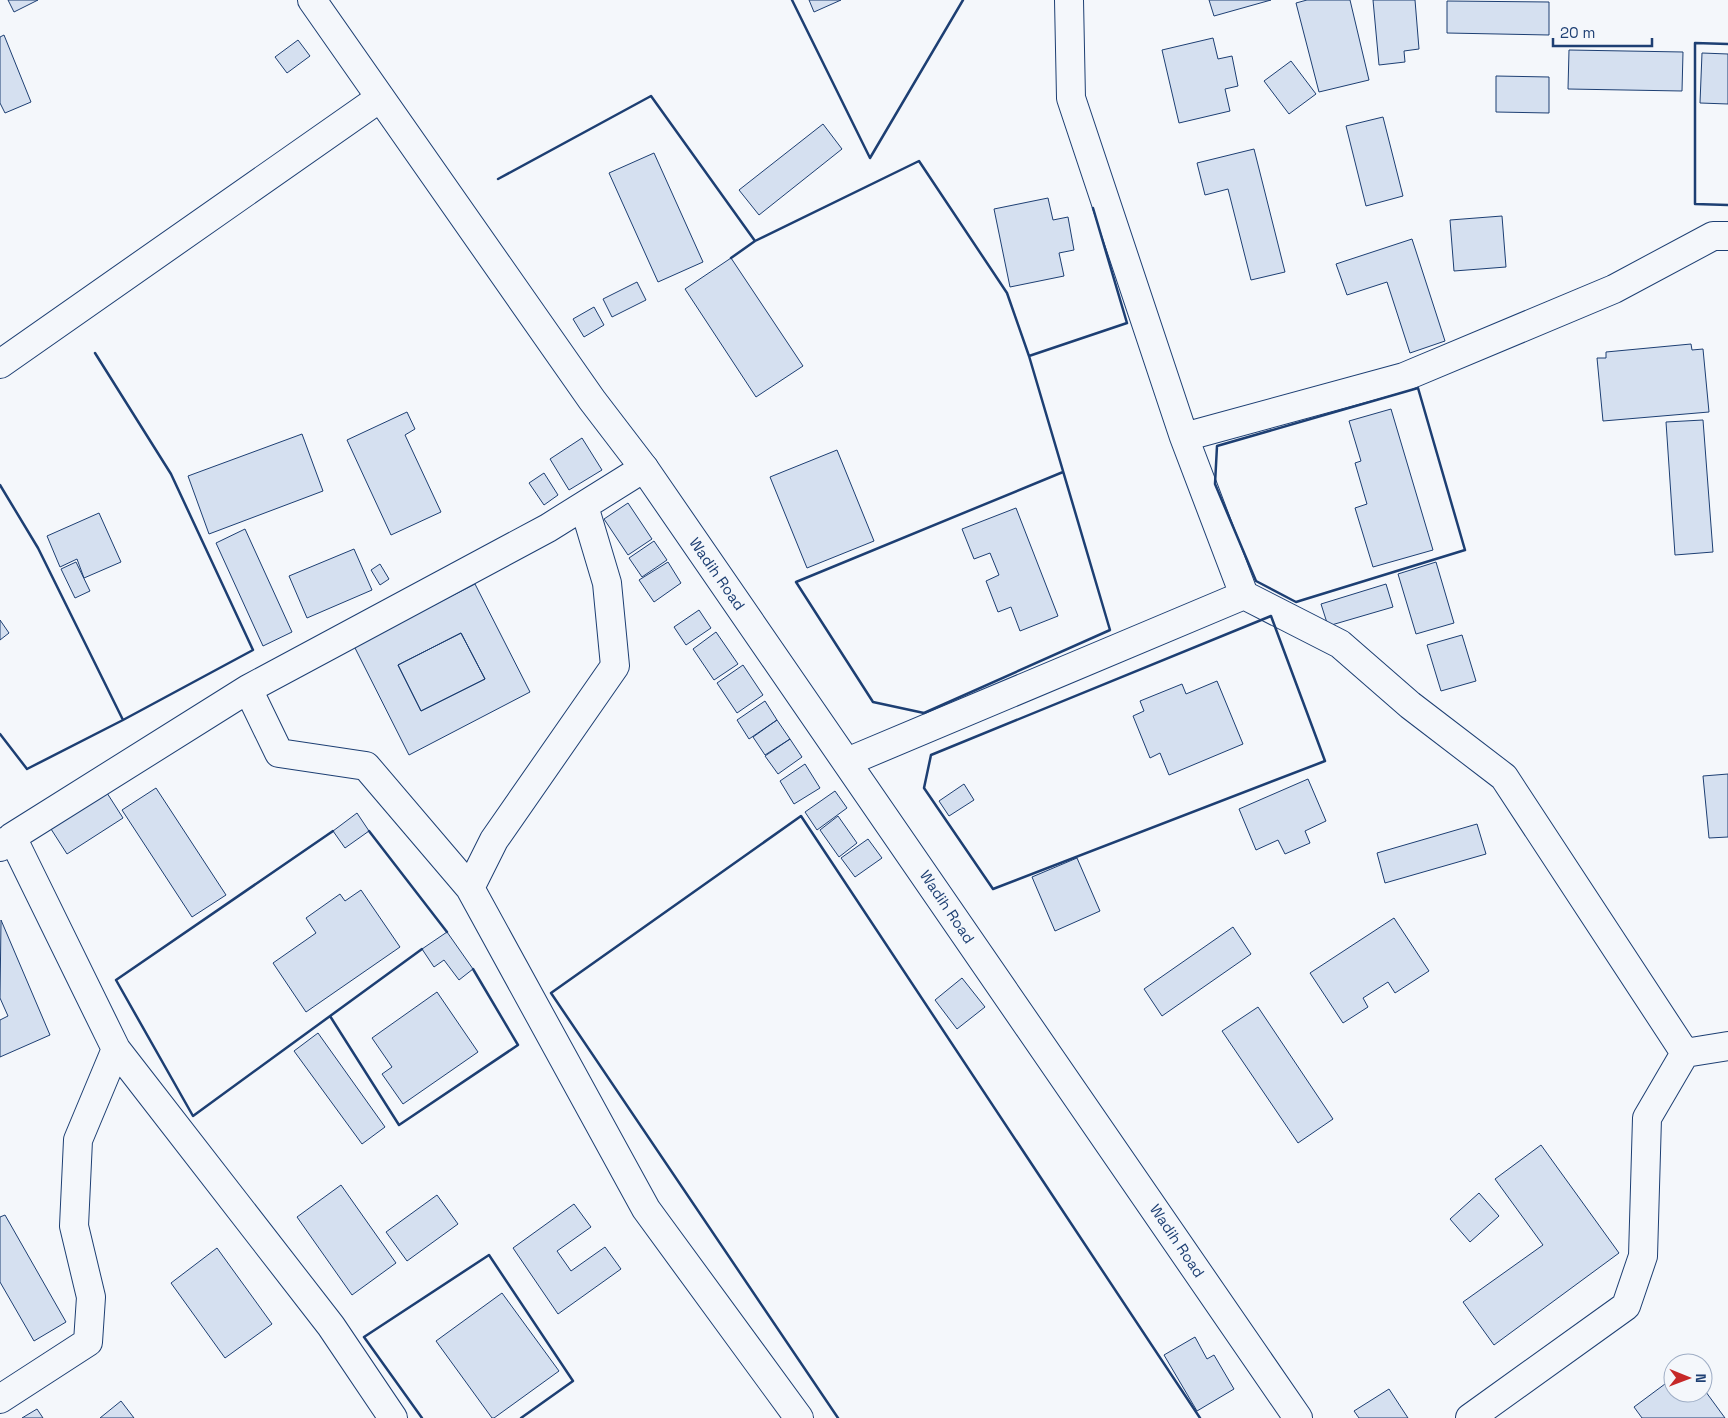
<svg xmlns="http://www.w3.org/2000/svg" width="1728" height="1418" font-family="'Space Grotesk',sans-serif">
	<rect width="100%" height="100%" fill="#f4f7fb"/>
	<path fill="#d5e0f0" stroke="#1d3f73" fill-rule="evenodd" d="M 8,0 L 38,0 L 14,12 Z
		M 809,0 L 841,0 L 814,12 Z
		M 1209,0 L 1271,0 L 1214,16 Z
		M 1307,0 L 1350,0 L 1369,80 L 1319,92 L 1296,3 Z
		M 1373,0 L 1415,0 L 1419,49 L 1404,51 L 1405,62 L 1379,65 Z
		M 1447,1 L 1549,2 L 1549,35 L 1447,33 Z
		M 4,35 L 31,102 L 5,113 L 0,103 L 0,37 Z
		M 1213,38 L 1218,59 L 1232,56 L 1238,86 L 1225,89 L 1230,111 L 1179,123 L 1162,50 Z
		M 298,40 L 310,56 L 287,73 L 275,57 Z
		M 1569,50 L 1683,52 L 1682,91 L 1568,89 Z
		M 1702,53 L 1728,54 L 1728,104 L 1700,103 Z
		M 1291,61 L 1316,94 L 1289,114 L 1264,81 Z
		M 1496,76 L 1549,77 L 1549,113 L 1496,112 Z
		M 1383,117 L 1403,196 L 1366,206 L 1346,126 Z
		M 823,124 L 842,149 L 759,215 L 739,190 Z
		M 1254,149 L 1285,272 L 1251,280 L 1228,189 L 1205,195 L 1197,163 Z
		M 654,153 L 703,262 L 658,282 L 609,173 Z
		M 1048,198 L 1053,220 L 1068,217 L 1074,250 L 1059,253 L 1064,276 L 1010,287 L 994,209 Z
		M 1502,216 L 1506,267 L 1454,271 L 1450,220 Z
		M 1412,239 L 1445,341 L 1410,353 L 1387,282 L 1347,295 L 1336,264 Z
		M 731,258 L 803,366 L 756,397 L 685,289 Z
		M 637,282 L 646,300 L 612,317 L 603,299 Z
		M 594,307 L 604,325 L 584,337 L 573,319 Z
		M 1691,344 L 1692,350 L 1703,349 L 1709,412 L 1603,421 L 1597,358 L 1606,358 L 1606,352 Z
		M 1391,409 L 1433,550 L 1373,567 L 1355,508 L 1367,504 L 1355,463 L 1361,461 L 1349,421 Z
		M 407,412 L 415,429 L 405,435 L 441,512 L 391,535 L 347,440 Z
		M 1703,420 L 1713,552 L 1675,555 L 1666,422 Z
		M 302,434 L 323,491 L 209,534 L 188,476 Z
		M 582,438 L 602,470 L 569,490 L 550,459 Z
		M 837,450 L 874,541 L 807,568 L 770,477 Z
		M 544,473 L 558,495 L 544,505 L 529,483 Z
		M 628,503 L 652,539 L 628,555 L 604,519 Z
		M 1016,508 L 1058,616 L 1020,631 L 1011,607 L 998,612 L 986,581 L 999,575 L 990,553 L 974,559 L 962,529 Z
		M 99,513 L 121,562 L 84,578 L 77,559 L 60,567 L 47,536 Z
		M 245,529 L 292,632 L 263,646 L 216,543 Z
		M 654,541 L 667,560 L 642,577 L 629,558 Z
		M 354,549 L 372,590 L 307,618 L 289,576 Z
		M 76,562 L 90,591 L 75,598 L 61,569 Z
		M 668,562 L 681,583 L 654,602 L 639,580 Z
		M 1436,562 L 1454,623 L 1416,634 L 1398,574 Z
		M 380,564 L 389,579 L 380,585 L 371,570 Z
		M 475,584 L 530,692 L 409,755 L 354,646 ZM 461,633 L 485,679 L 421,711 L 398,665 Z
		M 1386,584 L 1393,607 L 1328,626 L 1321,604 Z
		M 699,610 L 711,628 L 686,645 L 674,627 Z
		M 0,620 L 9,633 L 0,640 Z
		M 716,632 L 738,664 L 714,680 L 693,649 Z
		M 461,633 L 485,679 L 421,711 L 398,665 Z
		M 1462,635 L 1476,681 L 1441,691 L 1427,645 Z
		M 743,665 L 763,695 L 737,713 L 717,683 Z
		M 1217,681 L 1243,744 L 1169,775 L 1160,753 L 1150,758 L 1133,716 L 1144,711 L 1140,701 L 1182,684 L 1186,694 Z
		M 765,701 L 777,720 L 749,739 L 737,720 Z
		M 777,720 L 790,739 L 765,755 L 753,737 Z
		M 790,739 L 802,757 L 778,774 L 765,756 Z
		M 805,764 L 820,788 L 794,804 L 780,781 Z
		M 1728,774 L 1728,837 L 1709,838 L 1703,776 Z
		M 1308,779 L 1326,821 L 1305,831 L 1310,843 L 1285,854 L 1278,840 L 1256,850 L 1239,809 Z
		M 964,784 L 974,800 L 949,816 L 939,801 Z
		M 156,788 L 226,895 L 192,917 L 122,810 Z
		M 835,791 L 847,808 L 817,830 L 805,812 Z
		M 107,793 L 123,818 L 67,854 L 51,829 Z
		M 357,813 L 369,831 L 345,848 L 333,831 Z
		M 838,816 L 857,843 L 839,857 L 820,830 Z
		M 1477,824 L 1486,854 L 1385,883 L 1377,853 Z
		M 868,839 L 882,858 L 855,877 L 841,858 Z
		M 1077,858 L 1100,911 L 1055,931 L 1032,877 Z
		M 361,890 L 400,947 L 306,1012 L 273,963 L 316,933 L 306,918 L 340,894 L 345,901 Z
		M 1394,918 L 1429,971 L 1395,993 L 1388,982 L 1363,998 L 1368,1007 L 1343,1023 L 1310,973 Z
		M 1,920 L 50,1035 L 0,1057 L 0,1020 L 8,1016 L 0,998 Z
		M 1233,927 L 1251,954 L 1162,1016 L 1144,989 Z
		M 447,932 L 473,969 L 459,980 L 444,960 L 434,967 L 422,949 Z
		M 962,978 L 985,1007 L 957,1029 L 935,1000 Z
		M 437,992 L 478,1052 L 403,1104 L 382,1074 L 392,1067 L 372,1038 Z
		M 1258,1007 L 1333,1119 L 1298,1143 L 1222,1031 Z
		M 318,1033 L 385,1127 L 362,1144 L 294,1051 Z
		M 1541,1145 L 1619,1253 L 1494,1345 L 1463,1302 L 1543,1245 L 1495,1179 Z
		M 341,1185 L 396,1263 L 352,1295 L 297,1217 Z
		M 1479,1193 L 1499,1216 L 1470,1242 L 1450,1219 Z
		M 437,1195 L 458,1224 L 407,1261 L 386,1232 Z
		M 574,1204 L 591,1227 L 557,1251 L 571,1271 L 605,1247 L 621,1269 L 558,1314 L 513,1248 Z
		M 5,1215 L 66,1322 L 34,1341 L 0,1282 L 0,1217 Z
		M 217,1248 L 272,1324 L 225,1358 L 171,1283 Z
		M 502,1293 L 559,1371 L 494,1418 L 492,1418 L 436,1341 Z
		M 1195,1337 L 1207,1359 L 1214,1355 L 1234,1389 L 1197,1411 L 1164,1355 Z
		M 1673,1378 L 1673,1393 L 1703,1393 L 1703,1388 L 1725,1418 L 1642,1418 L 1634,1407 Z
		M 1389,1389 L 1408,1418 L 1359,1418 L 1354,1411 Z
		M 121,1401 L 134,1418 L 100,1418 Z
		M 37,1409 L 43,1418 L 22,1418 Z"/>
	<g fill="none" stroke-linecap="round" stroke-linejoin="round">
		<g stroke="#1d3f73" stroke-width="30">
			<path id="minor" d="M 1069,0 L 1071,98 L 1184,437
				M 0,364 L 380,98
				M 248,689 L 279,753 L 366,766 L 470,888 L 646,1209 L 799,1418
				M 847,762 L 1244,595
				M 12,837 L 116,1049 L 331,1326 L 393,1418
				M 0,847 L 12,837 L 248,689 L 548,528 L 644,468
				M 470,888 L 494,840 L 615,666 L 607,583 L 584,506
				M 1685,1053 L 1504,777 L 1410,705 L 1340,644 L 1244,595 L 1184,437 L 1404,377 L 1614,289 L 1713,236 L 1728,236
				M 0,1399 L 88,1342 L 91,1297 L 74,1226 L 78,1140 L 116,1049
				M 1470,1418 L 1626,1306 L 1643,1256 L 1647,1118 L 1685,1053 L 1728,1046"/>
		</g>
		<g stroke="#1d3f73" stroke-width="30">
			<path id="tertiary" d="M 312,0 L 592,400 L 644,468 L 1298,1418"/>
		</g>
		<use href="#minor" stroke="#f4f7fb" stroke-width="28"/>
		<use href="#tertiary" stroke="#f4f7fb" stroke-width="28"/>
		<path stroke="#1d3f73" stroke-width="2.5" d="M 792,0 L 870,158
			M 1728,44 L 1695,43 L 1695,204 L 1728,205
			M 870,158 L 963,0
			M 498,179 L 651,96 L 755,241
			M 731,258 L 755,241 L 919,161 L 1007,293 L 1029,356 L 1127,323 L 1093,208
			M 95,353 L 171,474 L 253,650 L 123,720
			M 1029,356 L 1110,630 L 924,713 L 873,702 L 796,582 L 1063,472
			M 1418,388 L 1465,550 L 1296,602 L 1256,581 L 1215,484 L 1217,446 Z
			M 0,485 L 38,548 L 123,720 L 27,769 L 0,734
			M 1271,616 L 1325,761 L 993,889 L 924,788 L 931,755 Z
			M 333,831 L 116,980 L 193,1116 L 422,949
			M 369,831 L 447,932
			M 330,1016 L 399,1125 L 518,1045 L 473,969
			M 422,1418 L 364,1337 L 489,1255 L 573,1381 L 521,1418
			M 838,1418 L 551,993 L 801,816 L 1200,1418"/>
	</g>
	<g text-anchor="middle" stroke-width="4" stroke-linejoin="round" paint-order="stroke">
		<g font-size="15" fill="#1d3f73" stroke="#f4f7fb">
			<text transform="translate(717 574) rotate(55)" y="5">Wadih Road</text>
			<text transform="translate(947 907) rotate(56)" y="5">Wadih Road</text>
			<text transform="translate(1177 1241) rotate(56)" y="5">Wadih Road</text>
		</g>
	</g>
	<g transform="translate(1688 1378) rotate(91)"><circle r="24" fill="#f4f7fb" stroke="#9eadc5"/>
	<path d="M0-4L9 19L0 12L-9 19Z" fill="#c62828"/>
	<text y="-8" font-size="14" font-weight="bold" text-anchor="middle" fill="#1d3f73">N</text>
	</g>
	<path d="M1553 38v8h99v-8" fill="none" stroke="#1d3f73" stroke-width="2.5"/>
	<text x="1560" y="38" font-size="15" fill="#1d3f73" stroke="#f4f7fb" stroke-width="4" paint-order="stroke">20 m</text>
</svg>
